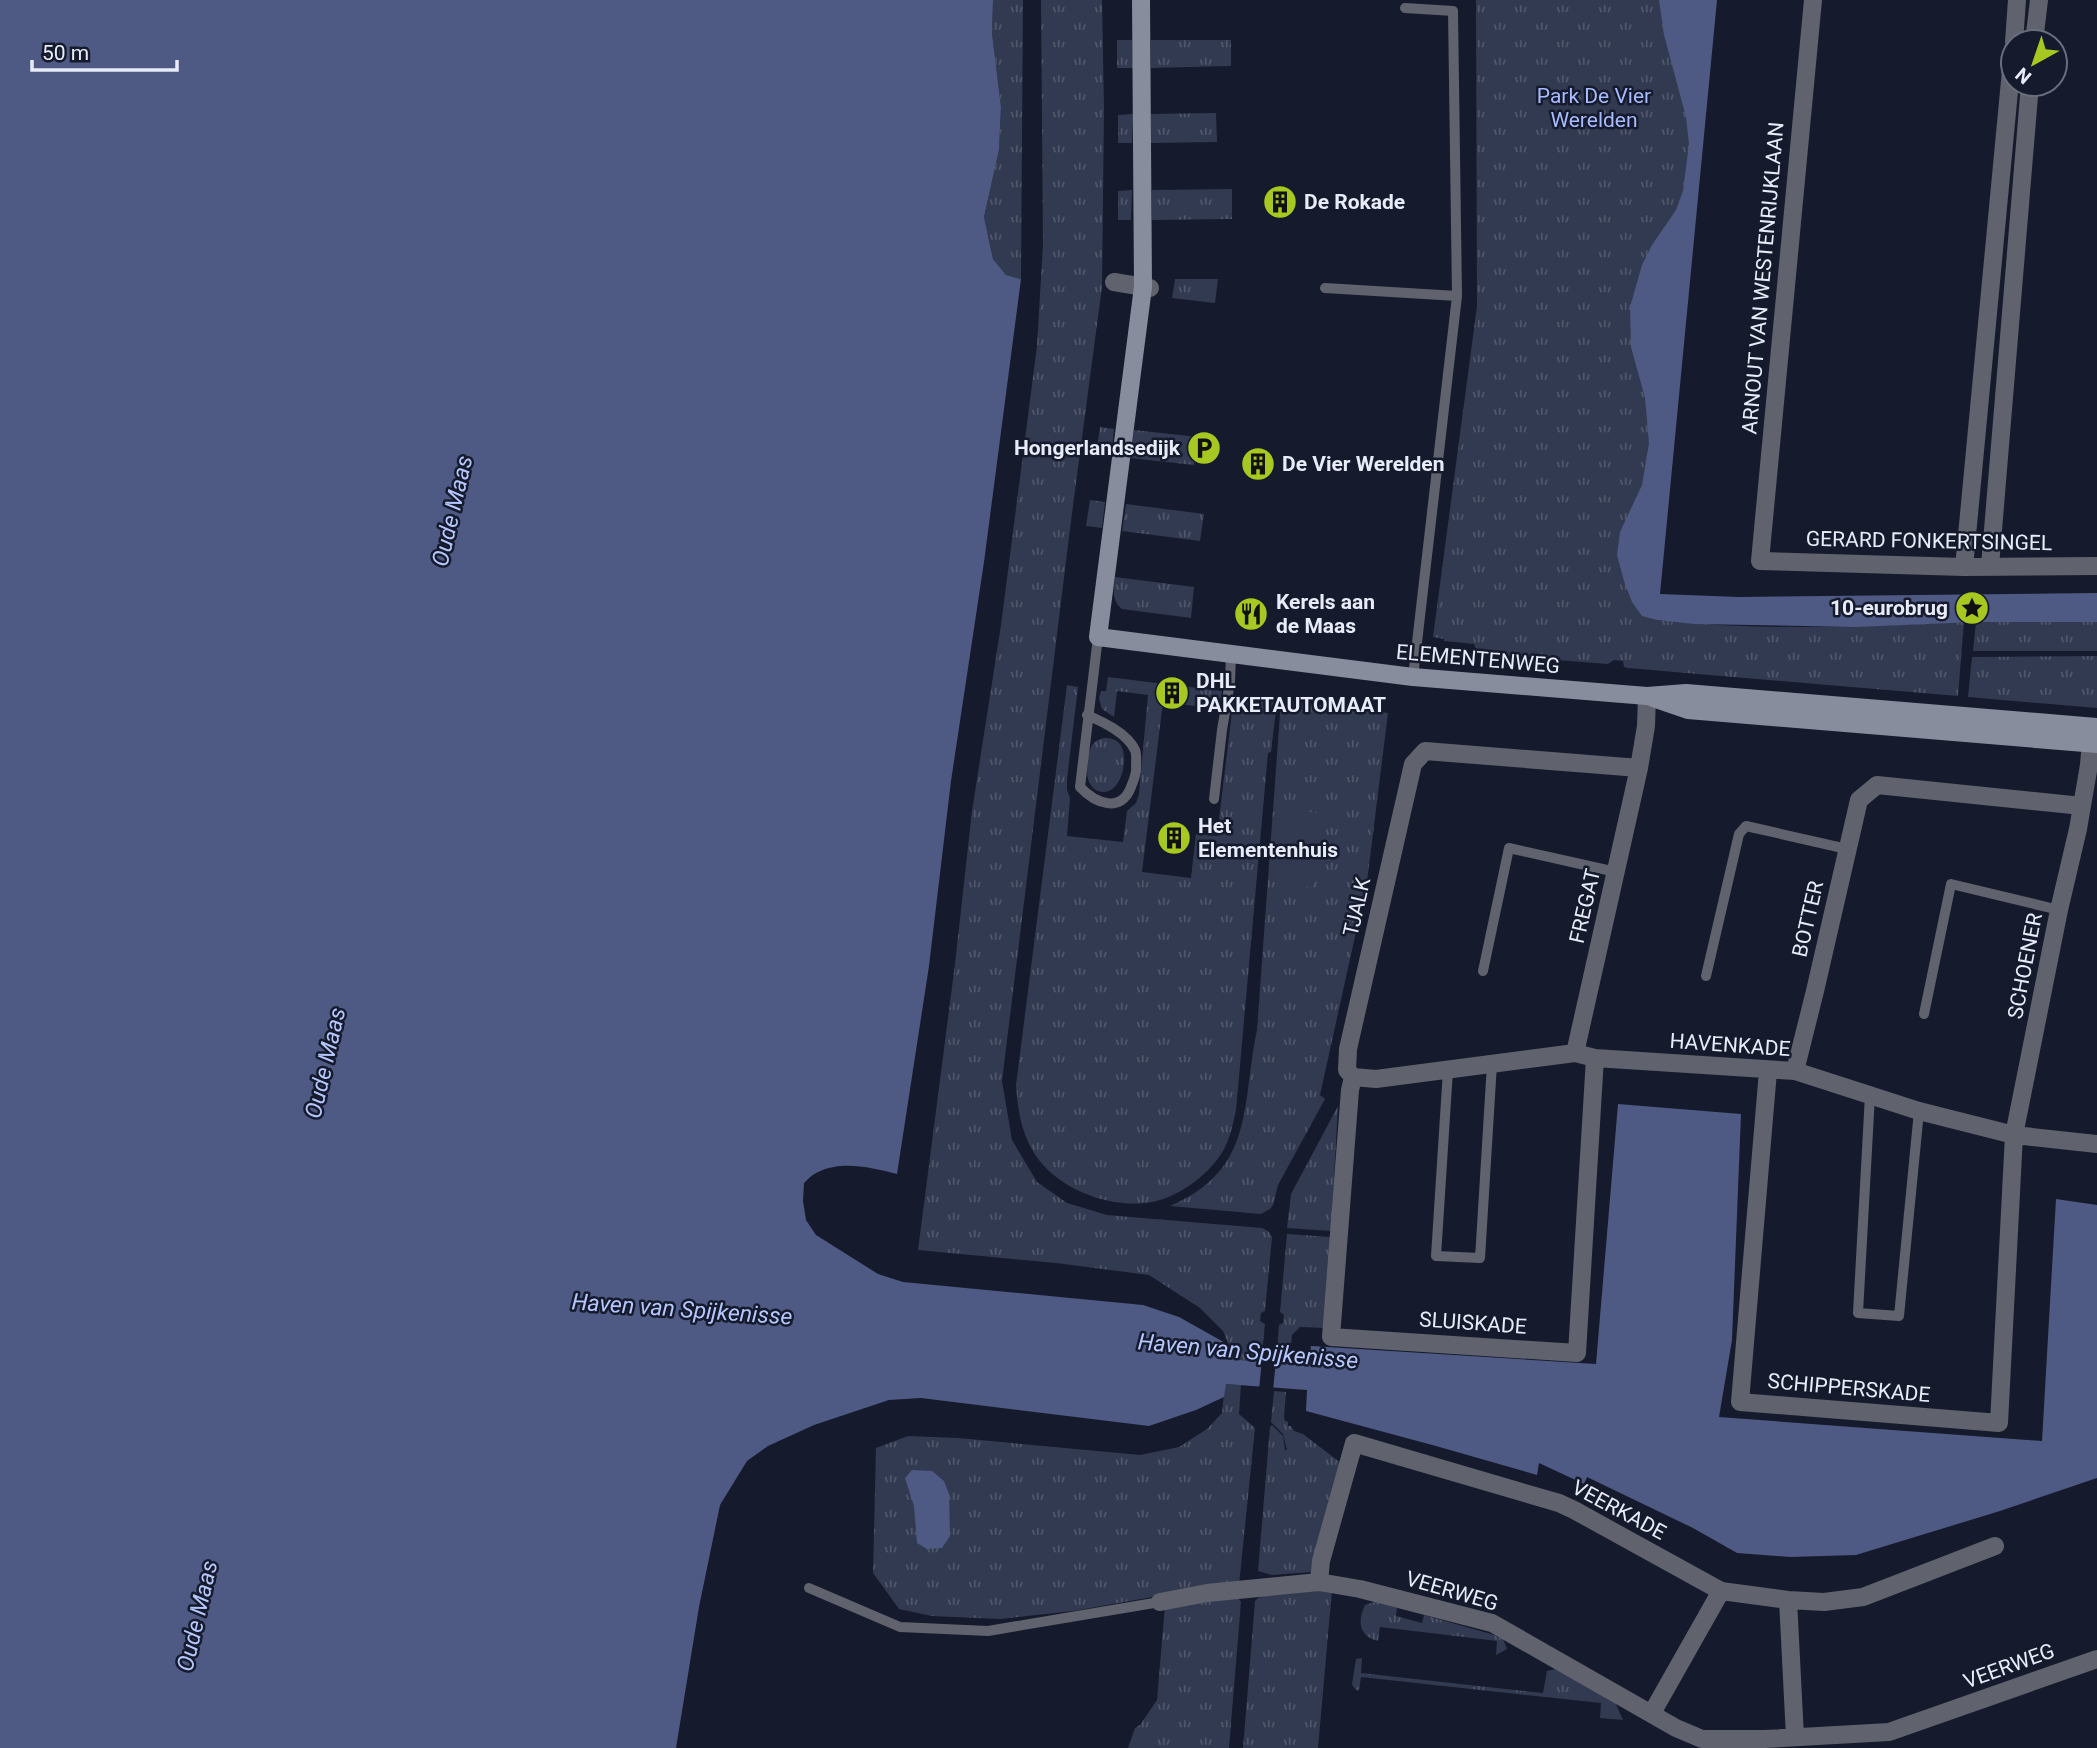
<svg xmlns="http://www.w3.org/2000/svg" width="2097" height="1748" font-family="Roboto,sans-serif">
	<defs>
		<pattern id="grass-tufts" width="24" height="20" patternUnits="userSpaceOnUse" patternTransform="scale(1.75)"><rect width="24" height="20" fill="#323a51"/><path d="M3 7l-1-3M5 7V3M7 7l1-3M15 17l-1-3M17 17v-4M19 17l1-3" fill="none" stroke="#50576b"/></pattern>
	</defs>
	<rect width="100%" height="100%" fill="#151a2c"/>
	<path fill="url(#grass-tufts)" d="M 993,0 L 1023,0 L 1021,279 L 1006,275 L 993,259 L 984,217 L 999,150 L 1001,107 L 992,33 Z
		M 1041,0 L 1102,0 L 1104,108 L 1102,287 L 1071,521 L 1002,1081 L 1012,1140 L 1037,1182 L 1067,1203 L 1107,1215 L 1262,1228 L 1268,1231 L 1272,1237 L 1265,1311 L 1261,1313 L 1260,1321 L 1265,1324 L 1261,1362 L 1227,1359 L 1229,1345 L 1223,1331 L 1200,1308 L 1149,1275 L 1056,1263 L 918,1250 L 955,964 L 972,811 L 1001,625 L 1037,346 L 1043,244 Z
		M 1476,0 L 1710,0 L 1657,620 C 1759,631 1862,627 1964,622 L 1958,696 L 1628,668 L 1624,667 L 1623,661 L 1614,660 L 1608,664 L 1480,654 L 1477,652 L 1474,644 L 1444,641 L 1444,639 L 1433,637 L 1477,306 Z
		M 1117,40 L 1132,40 L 1133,68 L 1117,68 Z
		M 1151,40 L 1231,40 L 1231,66 L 1151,68 Z
		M 1216,113 L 1217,142 L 1151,143 L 1151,114 Z
		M 1133,114 L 1132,143 L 1118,143 L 1118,115 Z
		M 1232,189 L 1232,219 L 1152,220 L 1152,190 Z
		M 1132,190 L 1131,220 L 1118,220 L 1118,191 Z
		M 1175,279 L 1218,279 L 1215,303 L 1172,298 Z
		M 1100,427 L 1114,429 L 1111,456 L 1096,454 Z
		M 1134,430 L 1198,437 L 1194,465 L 1130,458 Z
		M 1090,500 L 1105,502 L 1102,528 L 1086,526 Z
		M 1126,504 L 1204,514 L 1200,541 L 1122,531 Z
		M 1115,577 L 1194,587 L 1191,618 L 1122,609 C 1111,600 1114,590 1115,577 Z
		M 1976,622 L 2097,622 L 2097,651 L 1973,651 Z
		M 2097,656 L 2097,708 L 1968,697 L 1972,657 Z
		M 1108,677 L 1222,691 L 1219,709 L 1163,702 L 1142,872 L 1191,878 L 1196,834 L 1217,836 L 1234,695 L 1277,701 L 1271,752 L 1268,753 L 1236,1110 C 1233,1124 1230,1139 1223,1151 C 1208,1176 1174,1201 1145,1203 C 1108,1207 1062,1190 1039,1160 C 1022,1137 1018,1113 1016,1085 L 1067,685 L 1078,687 L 1067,779 L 1067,790 L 1070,798 L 1067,836 L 1123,842 L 1127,811 L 1136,803 L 1139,794 L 1148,695 L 1117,691 L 1114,717 L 1102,709 L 1099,698 L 1101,691 L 1106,691 Z
		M 1281,700 L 1388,713 L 1367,882 L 1320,1095 L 1325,1099 L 1278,1185 L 1273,1205 L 1270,1209 L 1261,1214 L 1170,1206 C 1256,1169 1241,1105 1257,1030 Z
		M 1104,738 C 1110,738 1115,739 1119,743 C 1131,756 1121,799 1098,791 C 1093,789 1090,785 1088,779 C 1086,771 1088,754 1091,747 C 1094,741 1099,739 1104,738 Z
		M 1338,1106 L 1331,1231 L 1287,1228 L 1291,1194 Z
		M 1287,1234 L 1330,1237 L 1325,1328 L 1300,1327 L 1292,1335 L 1289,1364 L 1276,1363 L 1279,1325 L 1283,1323 L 1284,1315 L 1280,1312 Z
		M 1225,1384 L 1241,1385 L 1239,1414 L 1255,1428 L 1239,1585 L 1158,1596 L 1073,1611 L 1000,1619 L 932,1616 L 899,1609 L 873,1573 L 876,1448 L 908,1436 L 958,1438 L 1140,1455 L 1179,1447 L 1207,1429 L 1222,1413 Z
		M 1274,1391 L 1286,1392 L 1284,1418 L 1285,1421 L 1288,1422 L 1288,1426 L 1291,1426 L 1294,1431 L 1303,1434 L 1341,1463 L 1312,1572 L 1272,1575 L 1258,1571 L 1270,1427 L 1272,1425 L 1283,1436 L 1285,1450 L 1287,1450 L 1283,1434 L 1271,1422 Z
		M 1282,1590 L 1332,1590 L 1318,1748 L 1243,1748 L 1255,1601 L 1258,1598 Z
		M 1237,1597 L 1241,1602 L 1229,1748 L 1128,1748 L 1135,1728 L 1140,1725 L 1157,1700 L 1165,1605 Z
		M 1375,1602 L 1397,1608 L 1396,1616 L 1422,1623 L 1424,1615 L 1491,1634 L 1503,1639 L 1507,1649 L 1496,1655 L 1497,1641 L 1380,1627 L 1378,1641 C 1359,1636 1357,1622 1365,1605 Z
		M 1362,1658 L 1361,1673 L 1543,1693 L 1547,1671 L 1556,1669 L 1615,1702 L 1623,1720 L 1600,1718 L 1601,1703 L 1361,1677 L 1359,1691 L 1355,1689 L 1352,1684 L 1356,1659 Z"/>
	<path fill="#323a51" d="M 1281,810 L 1318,813 L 1312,887 L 1275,884 Z"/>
	<path fill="#4e5a83" d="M 0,0 L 993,0 L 992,33 L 1001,107 L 999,150 L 984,217 L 993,259 L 1006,275 L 1021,279 L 984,562 L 951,781 L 929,966 L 897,1174 C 872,1168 843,1160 818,1172 C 813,1174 808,1179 804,1183 L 803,1201 L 806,1220 L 816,1235 L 878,1274 L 903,1282 L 1143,1305 L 1179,1317 L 1229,1345 L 1228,1359 L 1309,1366 L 1311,1346 L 1596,1364 L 1618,1104 L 1741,1114 L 1732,1340 L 1719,1417 L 2042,1441 L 2056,1199 L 2097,1205 L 2097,1478 L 2000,1511 L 1856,1555 L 1790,1557 L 1737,1553 L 1693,1528 L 1587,1477 L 1584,1484 L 1539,1463 L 1537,1475 L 1436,1446 L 1306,1411 L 1307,1390 L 1226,1384 L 1224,1397 L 1196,1410 L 1149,1426 L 921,1398 L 889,1400 L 814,1425 L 768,1446 L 747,1461 L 720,1505 L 699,1607 L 676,1748 L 0,1748 Z
		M 1659,0 L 1717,0 L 1660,594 L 1739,597 L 2097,593 L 2097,622 L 1976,622 L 1856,627 L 1694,624 L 1657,620 L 1642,616 L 1632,602 L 1624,581 L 1617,555 L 1620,532 L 1642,485 L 1649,443 L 1645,398 L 1631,347 L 1630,307 L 1642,265 L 1652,245 L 1676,210 L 1683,191 L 1689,144 L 1686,117 L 1664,35 Z
		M 912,1470 L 932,1471 L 944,1481 L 949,1494 L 950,1536 L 942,1548 L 927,1549 L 917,1543 L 914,1506 L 905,1478 Z"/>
	<path fill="#151a2c" d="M 1967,590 L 1980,590 L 1977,625 L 1964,626 Z
		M 1262,1359 L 1276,1360 L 1273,1391 L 1259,1390 Z"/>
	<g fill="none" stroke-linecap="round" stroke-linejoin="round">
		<path stroke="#60636d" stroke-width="10" d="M 1405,8 L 1453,11 L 1457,296 L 1413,677
			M 1325,288 L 1457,296
			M 1087,715 C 1103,722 1127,733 1135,750 C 1137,754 1136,761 1136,766 C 1137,773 1134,779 1131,787 C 1121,814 1095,803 1080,787 L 1098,637
			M 1214,799 L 1222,730 L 1230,682 L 1231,654
			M 1483,971 L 1509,848 L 1616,872
			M 1706,976 L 1739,834 L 1746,826 L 1847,849
			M 1924,1014 L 1951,884 L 2059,910
			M 1448,1070 L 1436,1256 L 1480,1258 L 1492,1064
			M 1870,1095 L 1858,1313 L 1899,1316 L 1919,1111
			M 809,1588 L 900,1627 L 988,1631 L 1160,1602"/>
		<path stroke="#60636d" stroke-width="18" d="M 1813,0 L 1760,561 L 1964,567 L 2097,566
			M 2014,42 L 2017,0
			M 2034,42 L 2039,0
			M 1114,282 L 1150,288
			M 1990,566 L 2030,84
			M 1964,567 L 2013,49
			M 1575,1053 L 1639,768 L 1646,726 L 1647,696
			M 1768,1071 L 1740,1402 L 1999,1423 L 2014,1135 L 2059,910 L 2078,829 L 2089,765 L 2092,728
			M 1795,1071 L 1815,991 L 1859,800 L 1877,785 L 2082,806
			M 1353,1077 L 1350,1090 L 1331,1337 L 1577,1353 L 1595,1058
			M 1353,1077 L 1376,1079 L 1575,1053 L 1595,1058 L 1795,1071 L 1919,1111 L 2014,1135 L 2097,1144
			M 1353,1077 L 1347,1070 L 1348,1049 L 1413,764 L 1425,751 L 1639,768
			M 1319,1582 L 1321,1561 L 1354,1443 L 1559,1503 L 1574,1510 L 1721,1591 L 1788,1600 L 1824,1602 L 1863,1597 L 1995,1546
			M 1788,1600 L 1795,1737
			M 1160,1602 L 1207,1593 L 1319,1582 L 1360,1589 L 1492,1623 L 1676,1728 L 1702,1739 L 1765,1739 L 1889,1732 L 2097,1659
			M 1652,1713 L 1721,1591"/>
		<path stroke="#888d9d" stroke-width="18" d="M 1141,0 L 1143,287 L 1098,637 L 1413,677 L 1647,696 L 1686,693 L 2097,727
			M 1653,698 L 1688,710 L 2097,744"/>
	</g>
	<defs>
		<g id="building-disc" transform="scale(1.75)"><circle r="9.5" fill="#a7c820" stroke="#151a2c"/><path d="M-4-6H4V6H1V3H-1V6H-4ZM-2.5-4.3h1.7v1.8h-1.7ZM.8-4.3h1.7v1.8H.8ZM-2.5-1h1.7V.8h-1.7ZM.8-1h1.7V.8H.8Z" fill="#111"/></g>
		<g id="parking-disc" transform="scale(1.75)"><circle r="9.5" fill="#a7c820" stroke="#151a2c"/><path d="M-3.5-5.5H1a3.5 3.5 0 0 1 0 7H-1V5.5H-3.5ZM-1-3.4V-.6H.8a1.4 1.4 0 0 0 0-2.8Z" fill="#111"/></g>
		<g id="sight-disc" transform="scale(1.75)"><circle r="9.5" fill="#a7c820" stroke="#151a2c"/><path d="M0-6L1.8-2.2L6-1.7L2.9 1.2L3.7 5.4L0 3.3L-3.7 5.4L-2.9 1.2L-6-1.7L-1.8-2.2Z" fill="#111"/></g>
		<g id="restaurant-disc" transform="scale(1.75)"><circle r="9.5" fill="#a7c820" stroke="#151a2c"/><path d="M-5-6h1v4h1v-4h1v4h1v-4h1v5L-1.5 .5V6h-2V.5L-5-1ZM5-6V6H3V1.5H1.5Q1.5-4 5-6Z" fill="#111"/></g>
	</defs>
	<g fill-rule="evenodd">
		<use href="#building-disc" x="1280" y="202"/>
		<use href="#parking-disc" x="1204" y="448"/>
		<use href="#building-disc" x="1258" y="464"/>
		<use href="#sight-disc" x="1972" y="608"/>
		<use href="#restaurant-disc" x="1251" y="614"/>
		<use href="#building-disc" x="1172" y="693"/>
		<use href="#building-disc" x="1174" y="838"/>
	</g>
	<g text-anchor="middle" stroke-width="5" stroke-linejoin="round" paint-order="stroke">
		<g font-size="21" fill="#a7bbfe" stroke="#151a2c">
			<text x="1594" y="103">Park De Vier<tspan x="1594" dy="24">Werelden</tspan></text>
		</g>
		<g font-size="21" font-weight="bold" fill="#e8ecf9" stroke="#151a2c" text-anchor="start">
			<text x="1304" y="209">De Rokade</text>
			<text x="1180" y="455" text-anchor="end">Hongerlandsedijk</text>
			<text x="1282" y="471">De Vier Werelden</text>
			<text x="1276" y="609">Kerels aan<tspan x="1276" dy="24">de Maas</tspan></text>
			<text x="1948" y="615" text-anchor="end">10-eurobrug</text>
			<text x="1196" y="688">DHL<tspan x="1196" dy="24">PAKKETAUTOMAAT</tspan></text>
			<text x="1198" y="833">Het<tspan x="1198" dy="24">Elementenhuis</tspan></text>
		</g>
		<g font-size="21" fill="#e8ecf9" stroke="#151a2c">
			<text transform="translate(1763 278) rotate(-85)" y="7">ARNOUT VAN WESTENRIJKLAAN</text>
			<text transform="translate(1929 541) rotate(1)" y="7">GERARD FONKERTSINGEL</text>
			<text transform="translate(1478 659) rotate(5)" y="7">ELEMENTENWEG</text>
			<text transform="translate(1585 906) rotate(-77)" y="7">FREGAT</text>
			<text transform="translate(1357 907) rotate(-77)" y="7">TJALK</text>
			<text transform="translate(1808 919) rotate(-77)" y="7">BOTTER</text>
			<text transform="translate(2025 966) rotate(-79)" y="7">SCHOENER</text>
			<text transform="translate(1730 1045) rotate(4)" y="7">HAVENKADE</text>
			<text transform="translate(1473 1323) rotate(4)" y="7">SLUISKADE</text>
			<text transform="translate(1849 1388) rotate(5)" y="7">SCHIPPERSKADE</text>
			<text transform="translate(1619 1510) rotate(28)" y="7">VEERKADE</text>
			<text transform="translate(1452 1591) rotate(16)" y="7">VEERWEG</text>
			<text transform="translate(2009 1666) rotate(-20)" y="7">VEERWEG</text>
		</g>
		<g font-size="23" font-style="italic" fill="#b6c7fd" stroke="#151a2c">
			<text transform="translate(452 511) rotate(-77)" y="8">Oude Maas</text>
			<text transform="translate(325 1063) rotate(-77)" y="8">Oude Maas</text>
			<text transform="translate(682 1309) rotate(4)" y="8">Haven van Spijkenisse</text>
			<text transform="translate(1248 1351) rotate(5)" y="8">Haven van Spijkenisse</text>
			<text transform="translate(197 1616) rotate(-77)" y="8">Oude Maas</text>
		</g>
	</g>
	<g transform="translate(2034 63) rotate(220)"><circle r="33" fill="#151a2c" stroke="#696e7e" stroke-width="2"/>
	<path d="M0-5L12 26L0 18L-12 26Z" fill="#a7c820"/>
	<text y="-10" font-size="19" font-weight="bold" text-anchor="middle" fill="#e8ecf9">N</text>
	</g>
	<path d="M32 60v10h145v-10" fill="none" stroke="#e8ecf9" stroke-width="3.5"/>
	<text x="42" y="60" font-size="21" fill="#e8ecf9" stroke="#151a2c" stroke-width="5" paint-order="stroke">50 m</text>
</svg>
